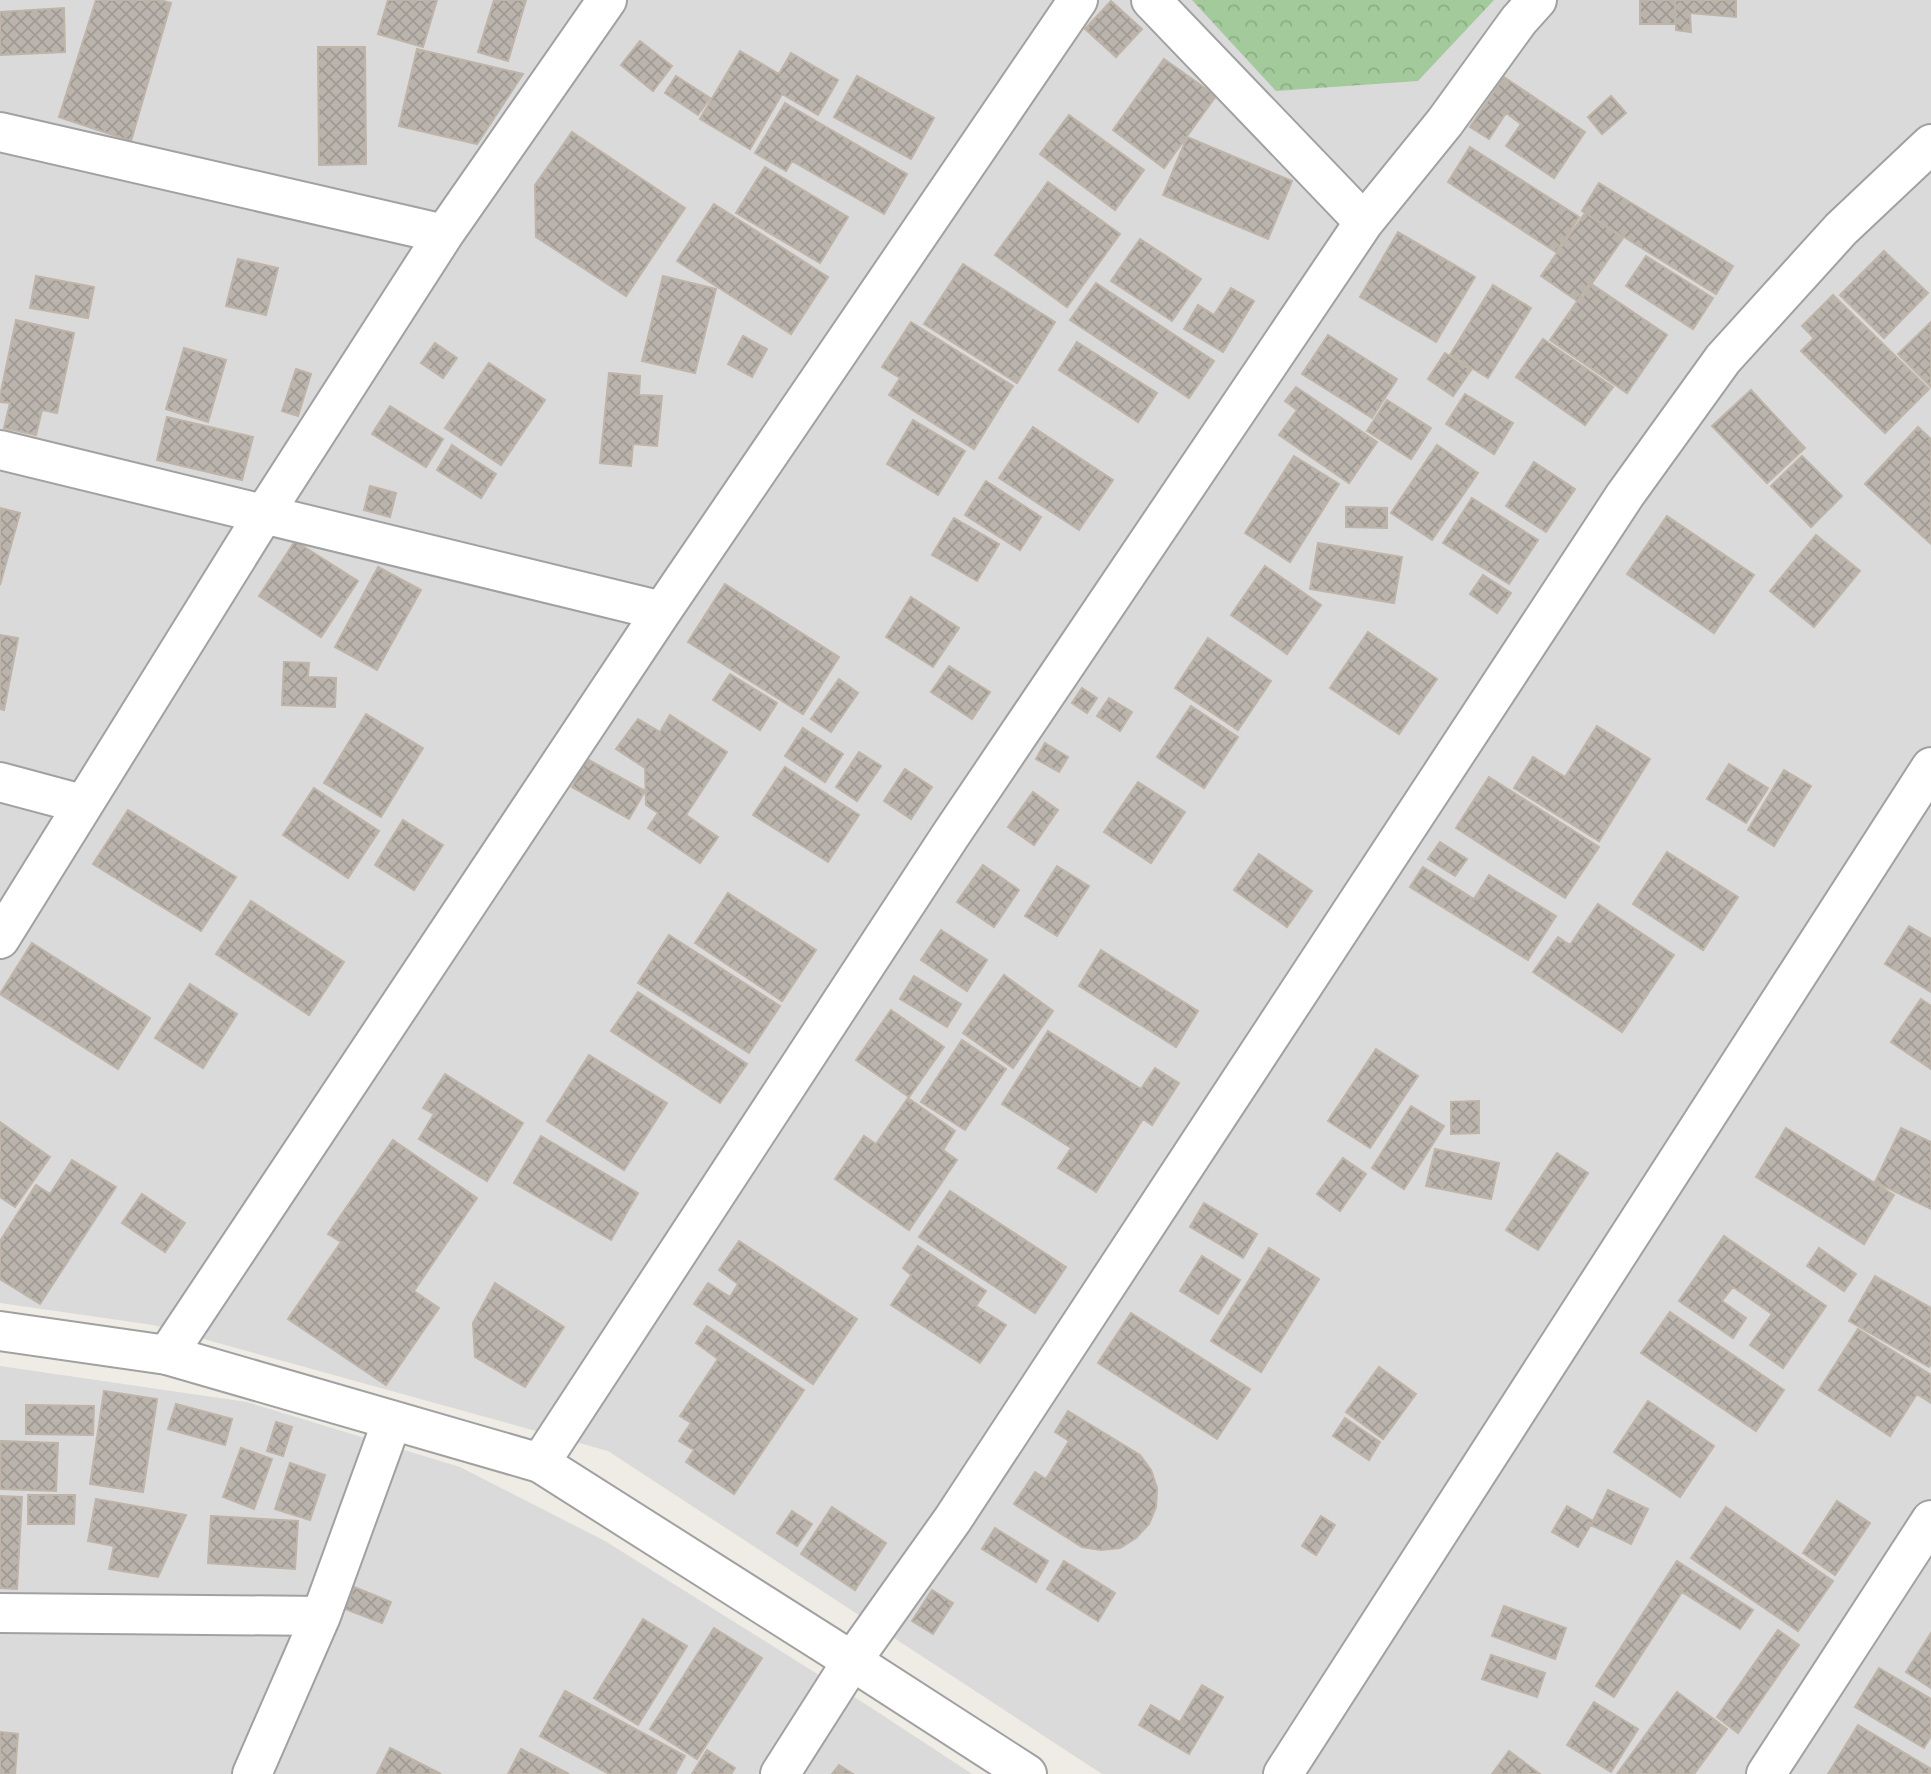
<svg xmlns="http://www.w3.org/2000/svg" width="1931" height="1774" font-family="Mulish,sans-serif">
	<defs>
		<pattern id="forest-crowns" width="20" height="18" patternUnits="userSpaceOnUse" patternTransform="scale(1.75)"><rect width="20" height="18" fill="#a3ca9b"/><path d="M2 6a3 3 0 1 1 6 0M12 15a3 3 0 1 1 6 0" fill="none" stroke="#8cad85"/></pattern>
		<pattern id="building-cross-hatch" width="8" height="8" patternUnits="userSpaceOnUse" patternTransform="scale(1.75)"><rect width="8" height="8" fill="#bab4ad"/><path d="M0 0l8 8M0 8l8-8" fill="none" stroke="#9f9a94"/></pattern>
	</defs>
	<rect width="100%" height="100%" fill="#eeece4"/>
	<path fill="#dbdada" d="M 0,0 L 1931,0 L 1931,1774 L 1102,1774 L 608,1451 L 153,1325 L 0,1303 Z
		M 0,1366 L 247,1402 L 460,1467 L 605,1541 L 870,1707 L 972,1774 L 0,1774 Z"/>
	<path fill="url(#forest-crowns)" d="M 1192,0 L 1494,0 L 1418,81 L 1276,91 Z"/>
	<path fill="url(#building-cross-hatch)" stroke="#beb4a7" stroke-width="2" d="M 96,0 L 160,0 L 171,3 L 131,141 L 59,117 Z
		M 388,0 L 437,0 L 423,47 L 378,34 Z
		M 494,0 L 526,0 L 508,61 L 478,52 Z
		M 1640,0 L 1675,0 L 1675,24 L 1640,24 Z
		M 1675,0 L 1736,0 L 1736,17 L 1690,13 L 1691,32 L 1676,30 Z
		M 1111,1 L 1142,29 L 1116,57 L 1085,29 Z
		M 64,8 L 65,52 L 0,55 L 0,12 Z
		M 640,41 L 672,66 L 653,91 L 621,65 Z
		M 318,47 L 365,47 L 366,164 L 319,165 Z
		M 417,49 L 523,74 L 477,144 L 399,126 Z
		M 740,51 L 779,74 L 791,53 L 838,80 L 818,115 L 782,94 L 750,149 L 700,119 Z
		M 1164,59 L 1216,96 L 1164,168 L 1113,130 Z
		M 676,76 L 710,98 L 698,115 L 665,93 Z
		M 857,76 L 934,118 L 911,159 L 834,117 Z
		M 1504,77 L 1585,132 L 1554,178 L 1506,146 L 1521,124 L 1506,113 L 1489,139 L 1470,127 Z
		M 1611,96 L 1626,113 L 1602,134 L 1588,117 Z
		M 785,103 L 907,174 L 884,214 L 792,161 L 786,171 L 755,153 Z
		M 1069,115 L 1144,170 L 1115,210 L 1040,154 Z
		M 572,132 L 685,208 L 626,296 L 536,237 L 535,185 Z
		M 1187,137 L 1292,181 L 1268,239 L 1163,195 Z
		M 1470,147 L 1579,217 L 1556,252 L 1448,182 Z
		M 765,167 L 848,217 L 820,263 L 736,213 Z
		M 1048,182 L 1120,234 L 1067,307 L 995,255 Z
		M 1599,183 L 1733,266 L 1716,294 L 1582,211 Z
		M 714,204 L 828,277 L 791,334 L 677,261 Z
		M 1585,213 L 1623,238 L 1579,302 L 1541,276 Z
		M 1398,232 L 1475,277 L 1436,342 L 1360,297 Z
		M 1140,239 L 1201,279 L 1172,321 L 1111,281 Z
		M 1884,251 L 1928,293 L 1884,338 L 1840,295 Z
		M 1646,256 L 1713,298 L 1693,329 L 1626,286 Z
		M 238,259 L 278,268 L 266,315 L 226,306 Z
		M 963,264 L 1055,322 L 1017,383 L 924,324 Z
		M 36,276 L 94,287 L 88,318 L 30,308 Z
		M 663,276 L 716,289 L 695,373 L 642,361 Z
		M 1096,283 L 1214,361 L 1189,398 L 1070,320 Z
		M 1590,283 L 1667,335 L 1627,393 L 1550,340 Z
		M 1493,285 L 1531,308 L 1488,378 L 1450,355 Z
		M 1231,288 L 1254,301 L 1223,352 L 1184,329 L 1198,305 L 1214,315 Z
		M 1833,295 L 1929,389 L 1885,433 L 1801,351 L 1814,338 L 1802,326 Z
		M 16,320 L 74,333 L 57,413 L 42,410 L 36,435 L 4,428 L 10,403 L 0,402 L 0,396 Z
		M 911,322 L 1013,386 L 974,449 L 889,395 L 900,378 L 882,367 Z
		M 1931,322 L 1931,387 L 1898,354 Z
		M 1328,335 L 1397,379 L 1372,418 L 1302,374 Z
		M 743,336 L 767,349 L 752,377 L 728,364 Z
		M 1543,339 L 1613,387 L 1585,425 L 1516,377 Z
		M 1077,342 L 1157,393 L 1138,422 L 1059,370 Z
		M 435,343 L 457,358 L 443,378 L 421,363 Z
		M 184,348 L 226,360 L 208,422 L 166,409 Z
		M 1445,353 L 1471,370 L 1453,396 L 1428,379 Z
		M 489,363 L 545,400 L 501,465 L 445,428 Z
		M 296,369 L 311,374 L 298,416 L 282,411 Z
		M 609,373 L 640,376 L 639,395 L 662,396 L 657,446 L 633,444 L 631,466 L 600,463 Z
		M 1296,387 L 1377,442 L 1349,483 L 1279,435 L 1297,410 L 1285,401 Z
		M 1751,390 L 1805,448 L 1767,483 L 1712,426 Z
		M 1465,394 L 1513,423 L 1494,454 L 1446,424 Z
		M 1387,400 L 1431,428 L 1411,459 L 1367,431 Z
		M 390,406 L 443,439 L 426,467 L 372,434 Z
		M 167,417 L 253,437 L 242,480 L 157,460 Z
		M 913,420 L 965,451 L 938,495 L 887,464 Z
		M 1033,427 L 1113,480 L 1079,530 L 999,478 Z
		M 1918,427 L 1931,439 L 1931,544 L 1865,484 Z
		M 452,445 L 496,474 L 481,498 L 437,470 Z
		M 1437,445 L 1478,473 L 1432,540 L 1391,513 Z
		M 1294,456 L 1339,484 L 1290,562 L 1245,533 Z
		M 1802,456 L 1842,496 L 1811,527 L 1771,486 Z
		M 1534,462 L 1575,489 L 1546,532 L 1506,506 Z
		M 986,481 L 1041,517 L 1020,550 L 965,515 Z
		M 370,486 L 396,493 L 390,517 L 364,510 Z
		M 1472,498 L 1538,540 L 1509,584 L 1443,543 Z
		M 1346,507 L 1387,508 L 1387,528 L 1346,527 Z
		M 0,508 L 20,513 L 0,585 Z
		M 1667,516 L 1754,575 L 1714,633 L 1627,574 Z
		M 954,518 L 999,544 L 977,581 L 932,555 Z
		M 1816,535 L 1860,571 L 1814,627 L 1770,591 Z
		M 295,541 L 358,581 L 321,637 L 259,596 Z
		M 1318,543 L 1402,557 L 1394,603 L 1310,589 Z
		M 1265,566 L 1321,605 L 1287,654 L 1231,615 Z
		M 378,567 L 421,590 L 377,670 L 335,647 Z
		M 1483,575 L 1511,593 L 1497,613 L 1470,594 Z
		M 725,584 L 839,657 L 803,714 L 688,642 Z
		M 911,597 L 959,628 L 933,667 L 886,637 Z
		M 1368,632 L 1437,679 L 1399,734 L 1330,688 Z
		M 0,635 L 18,638 L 4,710 L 0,709 Z
		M 1208,638 L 1271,681 L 1238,730 L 1175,688 Z
		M 284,662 L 309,663 L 308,677 L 336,678 L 335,707 L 282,705 Z
		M 949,666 L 990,692 L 972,719 L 931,692 Z
		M 730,674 L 777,703 L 760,730 L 713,700 Z
		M 839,679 L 858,693 L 831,732 L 811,719 Z
		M 1082,688 L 1097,698 L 1087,713 L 1072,703 Z
		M 1109,698 L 1132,712 L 1120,731 L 1097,716 Z
		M 1191,706 L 1238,737 L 1204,788 L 1157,757 Z
		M 366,714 L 423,748 L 381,817 L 324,783 Z
		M 670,715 L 727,752 L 686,815 L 718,837 L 700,863 L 648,828 L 658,813 L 646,805 L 645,768 L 616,749 L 638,719 L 660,732 Z
		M 1597,726 L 1650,759 L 1599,841 L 1514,788 L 1533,757 L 1565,777 Z
		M 803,728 L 843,754 L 825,782 L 785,756 Z
		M 1045,743 L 1068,757 L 1059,772 L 1036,759 Z
		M 859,752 L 881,766 L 857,801 L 836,787 Z
		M 587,759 L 645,791 L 629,819 L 572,787 Z
		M 1729,764 L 1768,788 L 1746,823 L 1707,799 Z
		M 785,767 L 859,815 L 828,862 L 753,815 Z
		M 905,769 L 932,787 L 911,819 L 884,801 Z
		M 1784,770 L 1811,786 L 1774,846 L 1748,830 Z
		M 1489,777 L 1599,847 L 1565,898 L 1456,828 Z
		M 1138,782 L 1185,812 L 1151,863 L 1104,832 Z
		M 314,788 L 379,831 L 348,878 L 283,835 Z
		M 1033,792 L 1058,810 L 1034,845 L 1008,827 Z
		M 128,810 L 236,877 L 201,931 L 93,864 Z
		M 403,820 L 443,845 L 414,890 L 375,865 Z
		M 1440,842 L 1467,859 L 1455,876 L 1428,859 Z
		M 1667,852 L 1738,897 L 1703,950 L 1633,904 Z
		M 1259,854 L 1312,891 L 1287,927 L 1234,890 Z
		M 983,865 L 1019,890 L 994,927 L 957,902 Z
		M 1057,866 L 1089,886 L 1057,936 L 1025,916 Z
		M 1423,867 L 1474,899 L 1489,875 L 1556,916 L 1528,960 L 1410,887 Z
		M 728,893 L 816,950 L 782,1001 L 695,943 Z
		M 251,901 L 344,962 L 309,1015 L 216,954 Z
		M 1598,904 L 1674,955 L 1622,1032 L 1533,972 L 1558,937 L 1570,945 Z
		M 1909,926 L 1931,939 L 1931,992 L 1885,964 Z
		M 941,930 L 987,960 L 967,991 L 921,960 Z
		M 669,935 L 780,1006 L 749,1053 L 638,983 Z
		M 32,943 L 150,1018 L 118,1069 L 0,994 Z
		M 1101,950 L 1198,1011 L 1176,1047 L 1079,986 Z
		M 1004,975 L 1053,1011 L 1013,1068 L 963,1033 Z
		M 914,976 L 961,1004 L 947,1027 L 900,999 Z
		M 190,984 L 237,1014 L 203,1068 L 155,1038 Z
		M 638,992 L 747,1064 L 720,1103 L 611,1031 Z
		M 1921,999 L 1931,1006 L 1931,1069 L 1891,1042 Z
		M 891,1010 L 944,1047 L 909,1097 L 856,1060 Z
		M 1048,1031 L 1141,1089 L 1155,1068 L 1179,1083 L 1152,1125 L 1143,1119 L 1096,1192 L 1058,1168 L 1071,1148 L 1002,1104 Z
		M 962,1040 L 1006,1069 L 965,1130 L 921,1102 Z
		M 1376,1049 L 1418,1076 L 1370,1148 L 1328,1121 Z
		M 589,1055 L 667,1103 L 624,1170 L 547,1121 Z
		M 445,1074 L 523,1123 L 487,1181 L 419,1139 L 434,1114 L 423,1108 Z
		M 908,1098 L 955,1131 L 943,1150 L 957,1160 L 909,1230 L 835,1179 L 864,1136 L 876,1144 Z
		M 1479,1101 L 1479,1133 L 1451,1134 L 1451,1102 Z
		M 1411,1106 L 1444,1126 L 1404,1189 L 1372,1168 Z
		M 0,1122 L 50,1157 L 15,1207 L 0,1197 Z
		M 1786,1128 L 1894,1195 L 1864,1244 L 1756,1177 Z
		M 1901,1128 L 1931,1142 L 1931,1209 L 1875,1182 Z
		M 541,1136 L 638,1193 L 611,1240 L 514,1183 Z
		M 393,1140 L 477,1198 L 414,1291 L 439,1308 L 386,1385 L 288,1319 L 341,1242 L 328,1234 Z
		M 1435,1149 L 1499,1163 L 1491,1199 L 1426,1186 Z
		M 1557,1153 L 1588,1173 L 1538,1250 L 1506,1230 Z
		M 1343,1158 L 1366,1174 L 1340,1211 L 1317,1194 Z
		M 72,1160 L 116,1187 L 40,1304 L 0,1279 L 0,1241 L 36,1185 L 50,1194 Z
		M 950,1191 L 1066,1267 L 1035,1313 L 919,1237 Z
		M 142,1194 L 185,1223 L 165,1252 L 122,1223 Z
		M 1204,1203 L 1257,1234 L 1243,1258 L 1190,1227 Z
		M 1724,1236 L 1826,1306 L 1783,1368 L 1750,1345 L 1772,1314 L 1733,1287 L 1722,1301 L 1746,1318 L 1733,1338 L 1679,1301 Z
		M 739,1241 L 857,1319 L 813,1384 L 694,1304 L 708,1283 L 730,1297 L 738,1284 L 719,1270 Z
		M 918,1246 L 986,1291 L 976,1306 L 1006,1325 L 980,1363 L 891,1305 L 911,1275 L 903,1268 Z
		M 1269,1248 L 1319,1279 L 1261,1372 L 1211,1341 Z
		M 1819,1248 L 1856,1274 L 1844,1291 L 1807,1266 Z
		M 1202,1256 L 1240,1280 L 1218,1314 L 1180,1291 Z
		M 1875,1276 L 1931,1308 L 1931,1364 L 1929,1367 L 1849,1321 Z
		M 495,1283 L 564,1327 L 525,1387 L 475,1357 L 473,1323 Z
		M 1670,1312 L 1784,1390 L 1756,1431 L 1641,1353 Z
		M 1131,1313 L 1250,1389 L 1217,1439 L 1098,1363 Z
		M 707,1326 L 804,1390 L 734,1494 L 686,1462 L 694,1450 L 679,1441 L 691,1423 L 680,1416 L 718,1359 L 696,1343 Z
		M 1858,1329 L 1931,1375 L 1931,1403 L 1917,1394 L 1890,1436 L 1819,1390 Z
		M 1379,1367 L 1416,1394 L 1383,1439 L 1346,1412 Z
		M 104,1391 L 157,1399 L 143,1492 L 90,1484 Z
		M 1648,1401 L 1714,1446 L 1680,1497 L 1614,1452 Z
		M 176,1404 L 232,1419 L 225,1445 L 168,1429 Z
		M 26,1405 L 94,1406 L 93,1435 L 26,1434 Z
		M 1068,1411 L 1140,1455 L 1151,1470 L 1157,1488 L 1156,1507 L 1149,1524 L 1136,1538 L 1120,1548 L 1101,1550 L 1082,1547 L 1014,1504 L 1035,1472 L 1046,1479 L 1069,1441 L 1055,1432 Z
		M 1345,1418 L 1380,1442 L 1369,1460 L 1333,1436 Z
		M 276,1422 L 292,1427 L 283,1456 L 267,1451 Z
		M 1,1441 L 58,1443 L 56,1491 L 0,1489 Z
		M 241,1448 L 272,1459 L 254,1509 L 223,1497 Z
		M 290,1463 L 325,1475 L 310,1520 L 275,1509 Z
		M 1608,1490 L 1648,1509 L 1631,1544 L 1591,1525 Z
		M 28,1495 L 75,1495 L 74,1524 L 28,1524 Z
		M 0,1496 L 22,1497 L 17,1589 L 0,1588 Z
		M 96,1499 L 186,1515 L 158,1577 L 109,1569 L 114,1546 L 88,1541 Z
		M 1837,1501 L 1870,1523 L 1835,1575 L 1803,1553 Z
		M 1567,1506 L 1593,1521 L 1578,1547 L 1552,1532 Z
		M 832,1507 L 886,1543 L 855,1590 L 801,1554 Z
		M 1726,1507 L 1833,1581 L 1798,1631 L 1691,1558 Z
		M 792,1511 L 812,1524 L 797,1546 L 777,1533 Z
		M 211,1516 L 298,1521 L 295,1569 L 208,1563 Z
		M 1321,1516 L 1335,1525 L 1316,1555 L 1302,1546 Z
		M 995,1528 L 1048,1561 L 1036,1582 L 982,1549 Z
		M 1064,1561 L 1115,1593 L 1098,1621 L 1047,1589 Z
		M 1677,1561 L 1753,1610 L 1740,1629 L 1682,1592 L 1614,1697 L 1596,1686 Z
		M 354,1587 L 391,1602 L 382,1623 L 345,1609 Z
		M 932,1590 L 953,1603 L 933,1634 L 912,1621 Z
		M 1504,1606 L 1566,1628 L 1555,1659 L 1492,1636 Z
		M 643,1619 L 687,1646 L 638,1725 L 594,1698 Z
		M 714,1628 L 762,1658 L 697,1759 L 650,1729 Z
		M 1778,1630 L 1799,1645 L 1738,1733 L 1717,1717 Z
		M 1931,1633 L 1931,1688 L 1906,1672 Z
		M 1491,1655 L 1545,1673 L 1537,1697 L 1482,1679 Z
		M 1879,1668 L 1931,1699 L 1931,1736 L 1924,1748 L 1855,1707 Z
		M 1202,1685 L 1223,1697 L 1189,1754 L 1139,1725 L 1151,1705 L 1180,1722 Z
		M 565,1691 L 685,1756 L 675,1774 L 609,1774 L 540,1736 Z
		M 1677,1692 L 1727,1729 L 1694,1774 L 1617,1774 Z
		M 1594,1702 L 1638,1729 L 1611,1772 L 1567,1745 Z
		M 1858,1725 L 1931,1769 L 1931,1774 L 1828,1774 Z
		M 0,1732 L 18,1734 L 15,1774 L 0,1774 Z
		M 390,1748 L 441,1774 L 377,1774 Z
		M 521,1749 L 569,1774 L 508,1774 Z
		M 707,1750 L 735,1768 L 731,1774 L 692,1774 Z
		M 1509,1751 L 1540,1774 L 1492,1774 Z
		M 839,1765 L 853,1774 L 832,1774 Z"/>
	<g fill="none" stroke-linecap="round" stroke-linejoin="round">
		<g stroke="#a1a1a1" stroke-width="42">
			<path id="minor" d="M 1151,0 L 1364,222
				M 0,132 L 444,234
				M 0,450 L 662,611
				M 0,782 L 82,804
				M 0,939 L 264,514 L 444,234 L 607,0
				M 167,1355 L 662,611 L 1078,0
				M 540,1463 L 950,836 L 1364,222 L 1445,122 L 1519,20 L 1537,0
				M 0,1613 L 321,1616
				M 252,1774 L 321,1616 L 392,1421
				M 780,1774 L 852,1661 L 953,1519 L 1625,495 L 1723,359 L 1841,229 L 1931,144
				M 1766,1774 L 1931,1520"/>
		</g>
		<g stroke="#a1a1a1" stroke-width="42">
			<path id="tertiary" d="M 0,1331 L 167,1355 L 540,1463 L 852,1661 L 1027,1774
				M 1283,1774 L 1931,767"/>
		</g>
		<use href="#minor" stroke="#fff" stroke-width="38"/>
		<use href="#tertiary" stroke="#fff" stroke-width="38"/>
	</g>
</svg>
